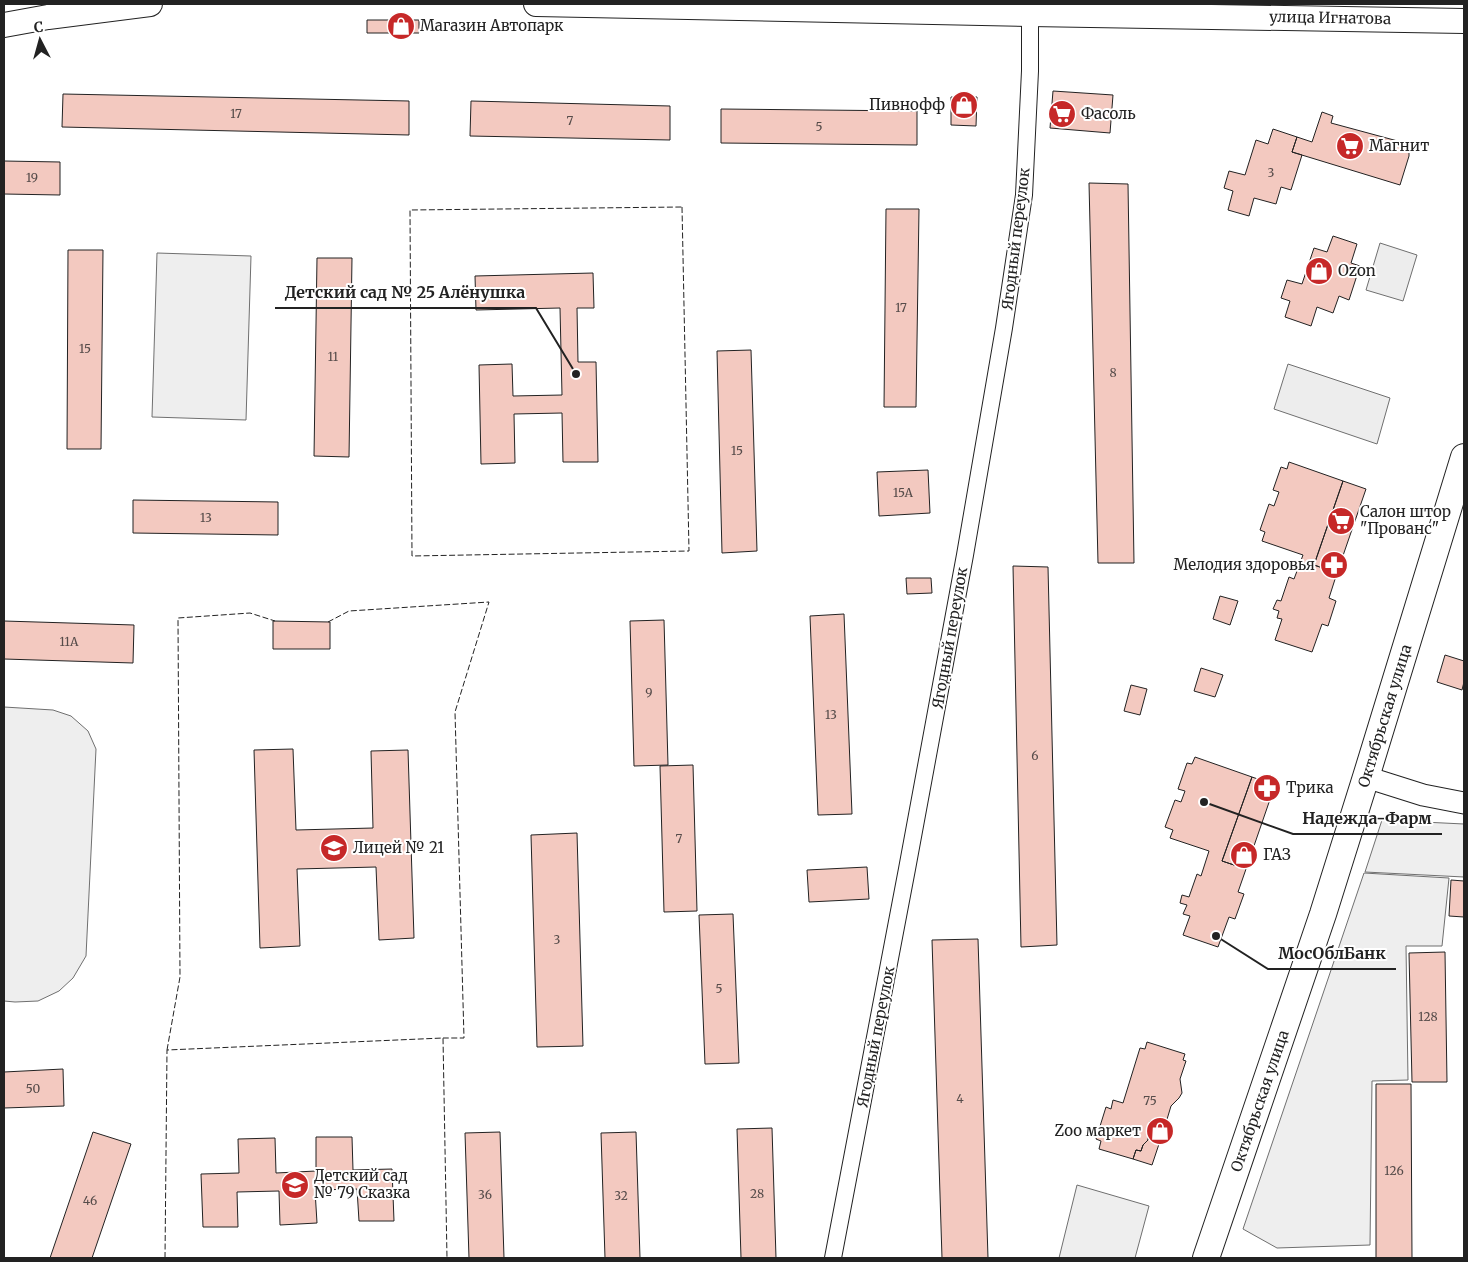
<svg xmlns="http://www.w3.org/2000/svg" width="1468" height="1262" font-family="Merriweather,serif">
	<rect width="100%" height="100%" fill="#fff"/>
	<path fill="#eee" stroke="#6f6f6f" d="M 157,253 L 251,256 L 246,420 L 152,417 Z
		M 4,707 L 53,710 L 71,716 L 88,731 L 96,749 L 86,956 L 73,978 L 59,991 L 38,1001 L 15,1002 L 4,1001 Z
		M 1382,820 L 1464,824 L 1464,877 L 1365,872 Z
		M 1364,873 L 1449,878 L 1442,946 L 1406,946 L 1408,1080 L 1372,1081 L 1370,1245 L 1277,1248 L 1243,1229 Z
		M 1077,1185 L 1149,1206 L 1135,1258 L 1059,1258 Z"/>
	<path fill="#ededed" stroke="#6f6f6f" d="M 1380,243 L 1417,255 L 1403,301 L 1366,290 Z
		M 1288,364 L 1390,398 L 1377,444 L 1274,409 Z"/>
	<path fill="#f3c9c0" stroke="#222" d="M 367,20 L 419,20 L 419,33 L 367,33 Z
		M 1053,91 L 1113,95 L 1110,133 L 1050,128 Z
		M 63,94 L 409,101 L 409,135 L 62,127 Z
		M 951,97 L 977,97 L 976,126 L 951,125 Z
		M 471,101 L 670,106 L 670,140 L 470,136 Z
		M 721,109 L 917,111 L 917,145 L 721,143 Z
		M 1322,112 L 1333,116 L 1331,123 L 1405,143 L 1409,149 L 1409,156 L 1400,185 L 1292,152 L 1297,137 L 1312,142 Z
		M 1273,129 L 1297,137 L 1292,152 L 1302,155 L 1291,190 L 1281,187 L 1276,204 L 1254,198 L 1249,216 L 1228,210 L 1233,191 L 1224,188 L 1229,171 L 1245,175 L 1256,140 L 1268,144 Z
		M 4,161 L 60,162 L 60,195 L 4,194 Z
		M 1089,183 L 1128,184 L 1134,563 L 1098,563 Z
		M 886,209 L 919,209 L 916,407 L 884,407 Z
		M 1333,236 L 1357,244 L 1351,263 L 1360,266 L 1349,300 L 1339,296 L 1333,313 L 1317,307 L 1311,326 L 1285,317 L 1290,301 L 1281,298 L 1287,280 L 1302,284 L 1314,248 L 1327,252 Z
		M 68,250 L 103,250 L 101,449 L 67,449 Z
		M 317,258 L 352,258 L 349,457 L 314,456 Z
		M 593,273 L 594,308 L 577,308 L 578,362 L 596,362 L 598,462 L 563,462 L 562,413 L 514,414 L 515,463 L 481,464 L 479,365 L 512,364 L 513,396 L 562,395 L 560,308 L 476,310 L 475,276 Z
		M 751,350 L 757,551 L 722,553 L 717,351 Z
		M 1289,462 L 1343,481 L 1314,565 L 1337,573 L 1329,598 L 1336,601 L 1328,626 L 1322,624 L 1312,652 L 1275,640 L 1282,619 L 1277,618 L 1279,611 L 1273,609 L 1277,600 L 1281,601 L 1289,577 L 1294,579 L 1303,555 L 1262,541 L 1265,532 L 1260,530 L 1269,504 L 1274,506 L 1279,492 L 1273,490 L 1281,467 L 1287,469 Z
		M 928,470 L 930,513 L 879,516 L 877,472 Z
		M 1343,481 L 1366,489 L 1337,573 L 1314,565 Z
		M 133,500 L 278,502 L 278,535 L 133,533 Z
		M 1013,566 L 1048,567 L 1057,945 L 1021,947 Z
		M 906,578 L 931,578 L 932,593 L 907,594 Z
		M 1220,596 L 1238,601 L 1230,625 L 1213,619 Z
		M 844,614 L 852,814 L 818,815 L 810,616 Z
		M 664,620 L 668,765 L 634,766 L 630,621 Z
		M 4,621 L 134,625 L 133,663 L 4,659 Z
		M 273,621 L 330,622 L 330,649 L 273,649 Z
		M 1445,655 L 1464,661 L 1464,682 L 1462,690 L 1437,682 Z
		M 1201,668 L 1223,675 L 1215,697 L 1194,691 Z
		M 1131,685 L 1147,689 L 1140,715 L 1124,711 Z
		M 293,749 L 296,830 L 373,828 L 371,751 L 408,750 L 414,938 L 379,940 L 376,867 L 297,869 L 300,946 L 260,948 L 254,750 Z
		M 1195,757 L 1252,777 L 1222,861 L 1246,869 L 1238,892 L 1244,894 L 1235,919 L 1229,917 L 1218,947 L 1183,935 L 1190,916 L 1183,914 L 1187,905 L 1180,903 L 1182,895 L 1189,897 L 1197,874 L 1201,876 L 1209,851 L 1170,838 L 1173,830 L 1165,827 L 1175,800 L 1181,802 L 1185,791 L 1178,789 L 1187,763 L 1192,764 Z
		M 693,765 L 697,911 L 664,912 L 660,766 Z
		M 1252,777 L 1275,785 L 1246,869 L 1222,861 Z
		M 577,833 L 583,1046 L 537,1047 L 531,835 Z
		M 867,867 L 869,899 L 809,902 L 807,870 Z
		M 1451,880 L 1464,881 L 1464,917 L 1449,916 Z
		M 733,914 L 739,1063 L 705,1064 L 699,915 Z
		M 978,939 L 988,1258 L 942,1258 L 932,940 Z
		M 1445,952 L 1447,1082 L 1412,1082 L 1409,953 Z
		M 1147,1042 L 1185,1054 L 1183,1060 L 1186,1061 L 1180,1079 L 1182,1093 L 1179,1098 L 1171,1106 L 1165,1126 L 1150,1121 L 1148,1140 L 1143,1145 L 1141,1151 L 1136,1150 L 1133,1159 L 1099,1149 L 1101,1141 L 1096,1139 L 1106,1107 L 1111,1109 L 1113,1100 L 1123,1103 L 1140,1048 L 1145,1049 Z
		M 63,1069 L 64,1106 L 4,1108 L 4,1072 Z
		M 1376,1084 L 1411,1084 L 1412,1258 L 1376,1258 Z
		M 1150,1121 L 1165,1126 L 1152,1165 L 1133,1159 L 1136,1150 L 1141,1151 L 1143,1145 L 1148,1140 Z
		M 772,1128 L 776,1258 L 741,1258 L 737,1129 Z
		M 93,1132 L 131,1144 L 92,1258 L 50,1258 Z
		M 500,1132 L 504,1258 L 469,1258 L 465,1133 Z
		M 636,1132 L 640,1258 L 605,1258 L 601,1133 Z
		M 316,1137 L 352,1137 L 353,1170 L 392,1169 L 394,1221 L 359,1221 L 357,1189 L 315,1190 L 317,1223 L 280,1225 L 279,1191 L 237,1192 L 238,1227 L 203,1227 L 201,1174 L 239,1173 L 238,1139 L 275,1138 L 276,1173 L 316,1171 Z"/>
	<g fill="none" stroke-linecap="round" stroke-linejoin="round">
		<g stroke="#222" stroke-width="18">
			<path id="minor" d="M 833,1258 L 907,869 L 965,555 L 1004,328 L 1024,195 L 1030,71 L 1030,14"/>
		</g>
		<g stroke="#222" stroke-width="23">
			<path id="tertiary" d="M 1366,777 L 1423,795 L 1464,803"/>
		</g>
		<g stroke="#222" stroke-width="26">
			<path id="secondary" d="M 536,4 L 1030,14 L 1464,21
				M 4,25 L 48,17 L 150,4"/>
		</g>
		<g stroke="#222" stroke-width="28">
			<path id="primary" d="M 1206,1258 L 1323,914 L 1366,777 L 1464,457"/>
		</g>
		<use href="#minor" stroke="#fff" stroke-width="16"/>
		<use href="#tertiary" stroke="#fff" stroke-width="21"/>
		<use href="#secondary" stroke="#fff" stroke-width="24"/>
		<use href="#primary" stroke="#fff" stroke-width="26"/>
		<path stroke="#222" stroke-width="1" stroke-dasharray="6 2.5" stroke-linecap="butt" d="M 682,207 L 689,551 L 412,556 L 410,210 Z
			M 328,622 L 349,611 L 489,602 L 455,712 L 464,1038 L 443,1038
			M 167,1050 L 180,977 L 178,618 L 250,613 L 275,621
			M 165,1258 L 167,1050 L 443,1038 L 447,1258"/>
	</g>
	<defs>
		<g id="shop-disc" transform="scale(1.4375)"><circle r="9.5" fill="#c62828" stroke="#fff"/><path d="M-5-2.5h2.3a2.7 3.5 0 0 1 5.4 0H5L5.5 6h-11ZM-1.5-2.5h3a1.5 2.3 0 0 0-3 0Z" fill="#fff"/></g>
		<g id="supermarket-disc" transform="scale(1.4375)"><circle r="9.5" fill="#c62828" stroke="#fff"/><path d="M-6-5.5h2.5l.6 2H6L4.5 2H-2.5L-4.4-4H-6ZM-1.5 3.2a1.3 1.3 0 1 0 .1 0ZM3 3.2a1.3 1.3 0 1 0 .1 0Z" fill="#fff"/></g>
		<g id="pharmacy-disc" transform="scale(1.4375)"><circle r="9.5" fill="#c62828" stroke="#fff"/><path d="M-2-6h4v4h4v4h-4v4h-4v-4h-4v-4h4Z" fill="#fff"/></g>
		<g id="school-disc" transform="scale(1.4375)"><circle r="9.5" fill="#c62828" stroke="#fff"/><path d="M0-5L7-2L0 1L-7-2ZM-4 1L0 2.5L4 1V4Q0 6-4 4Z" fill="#fff"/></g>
	</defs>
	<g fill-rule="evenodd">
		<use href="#shop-disc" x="401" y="26"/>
		<use href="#shop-disc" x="964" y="105"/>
		<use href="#supermarket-disc" x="1062" y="114"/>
		<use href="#supermarket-disc" x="1350" y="146"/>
		<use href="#shop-disc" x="1319" y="271"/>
		<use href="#supermarket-disc" x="1341" y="521"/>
		<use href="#pharmacy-disc" x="1334" y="565"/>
		<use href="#pharmacy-disc" x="1267" y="788"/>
		<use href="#school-disc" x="334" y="848"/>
		<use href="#shop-disc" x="1244" y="855"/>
		<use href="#shop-disc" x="1160" y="1131"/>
		<use href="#school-disc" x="295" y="1185"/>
	</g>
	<g text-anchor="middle" stroke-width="4" stroke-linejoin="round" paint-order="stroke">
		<g font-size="12" fill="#564c4a">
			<text x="236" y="118">17</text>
			<text x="570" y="125">7</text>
			<text x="819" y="131">5</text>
			<text x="1271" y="177">3</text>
			<text x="32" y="182">19</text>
			<text x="901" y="312">17</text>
			<text x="85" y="353">15</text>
			<text x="333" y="361">11</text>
			<text x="1113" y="377">8</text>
			<text x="737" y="455">15</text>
			<text x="903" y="497">15А</text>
			<text x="206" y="522">13</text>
			<text x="69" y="646">11А</text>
			<text x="649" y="697">9</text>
			<text x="831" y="719">13</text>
			<text x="1035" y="760">6</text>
			<text x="679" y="843">7</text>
			<text x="557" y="944">3</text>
			<text x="719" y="993">5</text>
			<text x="1428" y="1021">128</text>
			<text x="33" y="1093">50</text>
			<text x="960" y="1103">4</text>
			<text x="1150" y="1105">75</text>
			<text x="1394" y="1175">126</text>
			<text x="757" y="1198">28</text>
			<text x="485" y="1199">36</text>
			<text x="621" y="1200">32</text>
			<text x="90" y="1205">46</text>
		</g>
		<g font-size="15" fill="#222" stroke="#fff">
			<text transform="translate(1330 18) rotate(1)" y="5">улица Игнатова</text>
			<text transform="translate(1016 239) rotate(-83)" y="5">Ягодный переулок</text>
			<text transform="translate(950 638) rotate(-80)" y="5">Ягодный переулок</text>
			<text transform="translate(1385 716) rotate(-73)" y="5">Октябрьская улица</text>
			<text transform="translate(876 1037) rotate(-79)" y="5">Ягодный переулок</text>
			<text transform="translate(1260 1101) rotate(-71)" y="5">Октябрьская улица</text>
		</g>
		<g font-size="15" fill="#222" stroke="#fff" text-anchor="start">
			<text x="420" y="31">Магазин Автопарк</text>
			<text x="945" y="110" text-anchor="end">Пивнофф</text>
			<text x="1081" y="119">Фасоль</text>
			<text x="1369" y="151">Магнит</text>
			<text x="1338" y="276">Ozon</text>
			<text x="1360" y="517">Салон штор<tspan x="1360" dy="17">"Прованс"</tspan></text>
			<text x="1315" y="570" text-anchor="end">Мелодия здоровья</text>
			<text x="1286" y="793">Трика</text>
			<text x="353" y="853">Лицей № 21</text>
			<text x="1263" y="860">ГАЗ</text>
			<text x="1141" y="1136" text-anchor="end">Zoo маркет</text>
			<text x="314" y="1181">Детский сад<tspan x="314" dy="17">№ 79 Сказка</tspan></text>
		</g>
	</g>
	<path fill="none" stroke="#222" stroke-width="2" d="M576 374L536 308H275M1204 802L1293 834H1442M1216 936L1268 969H1396"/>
	<g fill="#222" stroke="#fff" stroke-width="2">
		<circle cx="576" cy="374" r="5"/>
		<circle cx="1204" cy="802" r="5"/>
		<circle cx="1216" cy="936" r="5"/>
	</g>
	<g font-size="16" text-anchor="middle" font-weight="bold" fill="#222" stroke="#fff" stroke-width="4" stroke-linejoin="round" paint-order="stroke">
		<text x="405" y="298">Детский сад № 25 Алёнушка</text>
		<text x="1367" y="824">Надежда-Фарм</text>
		<text x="1332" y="959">МосОблБанк</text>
	</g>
	<rect width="1468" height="1262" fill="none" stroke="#222222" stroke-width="10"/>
	<g transform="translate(40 40) rotate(354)" stroke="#ffffff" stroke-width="4" paint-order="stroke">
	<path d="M0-4L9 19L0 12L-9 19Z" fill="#222222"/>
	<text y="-8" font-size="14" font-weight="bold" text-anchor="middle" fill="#222222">С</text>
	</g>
</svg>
